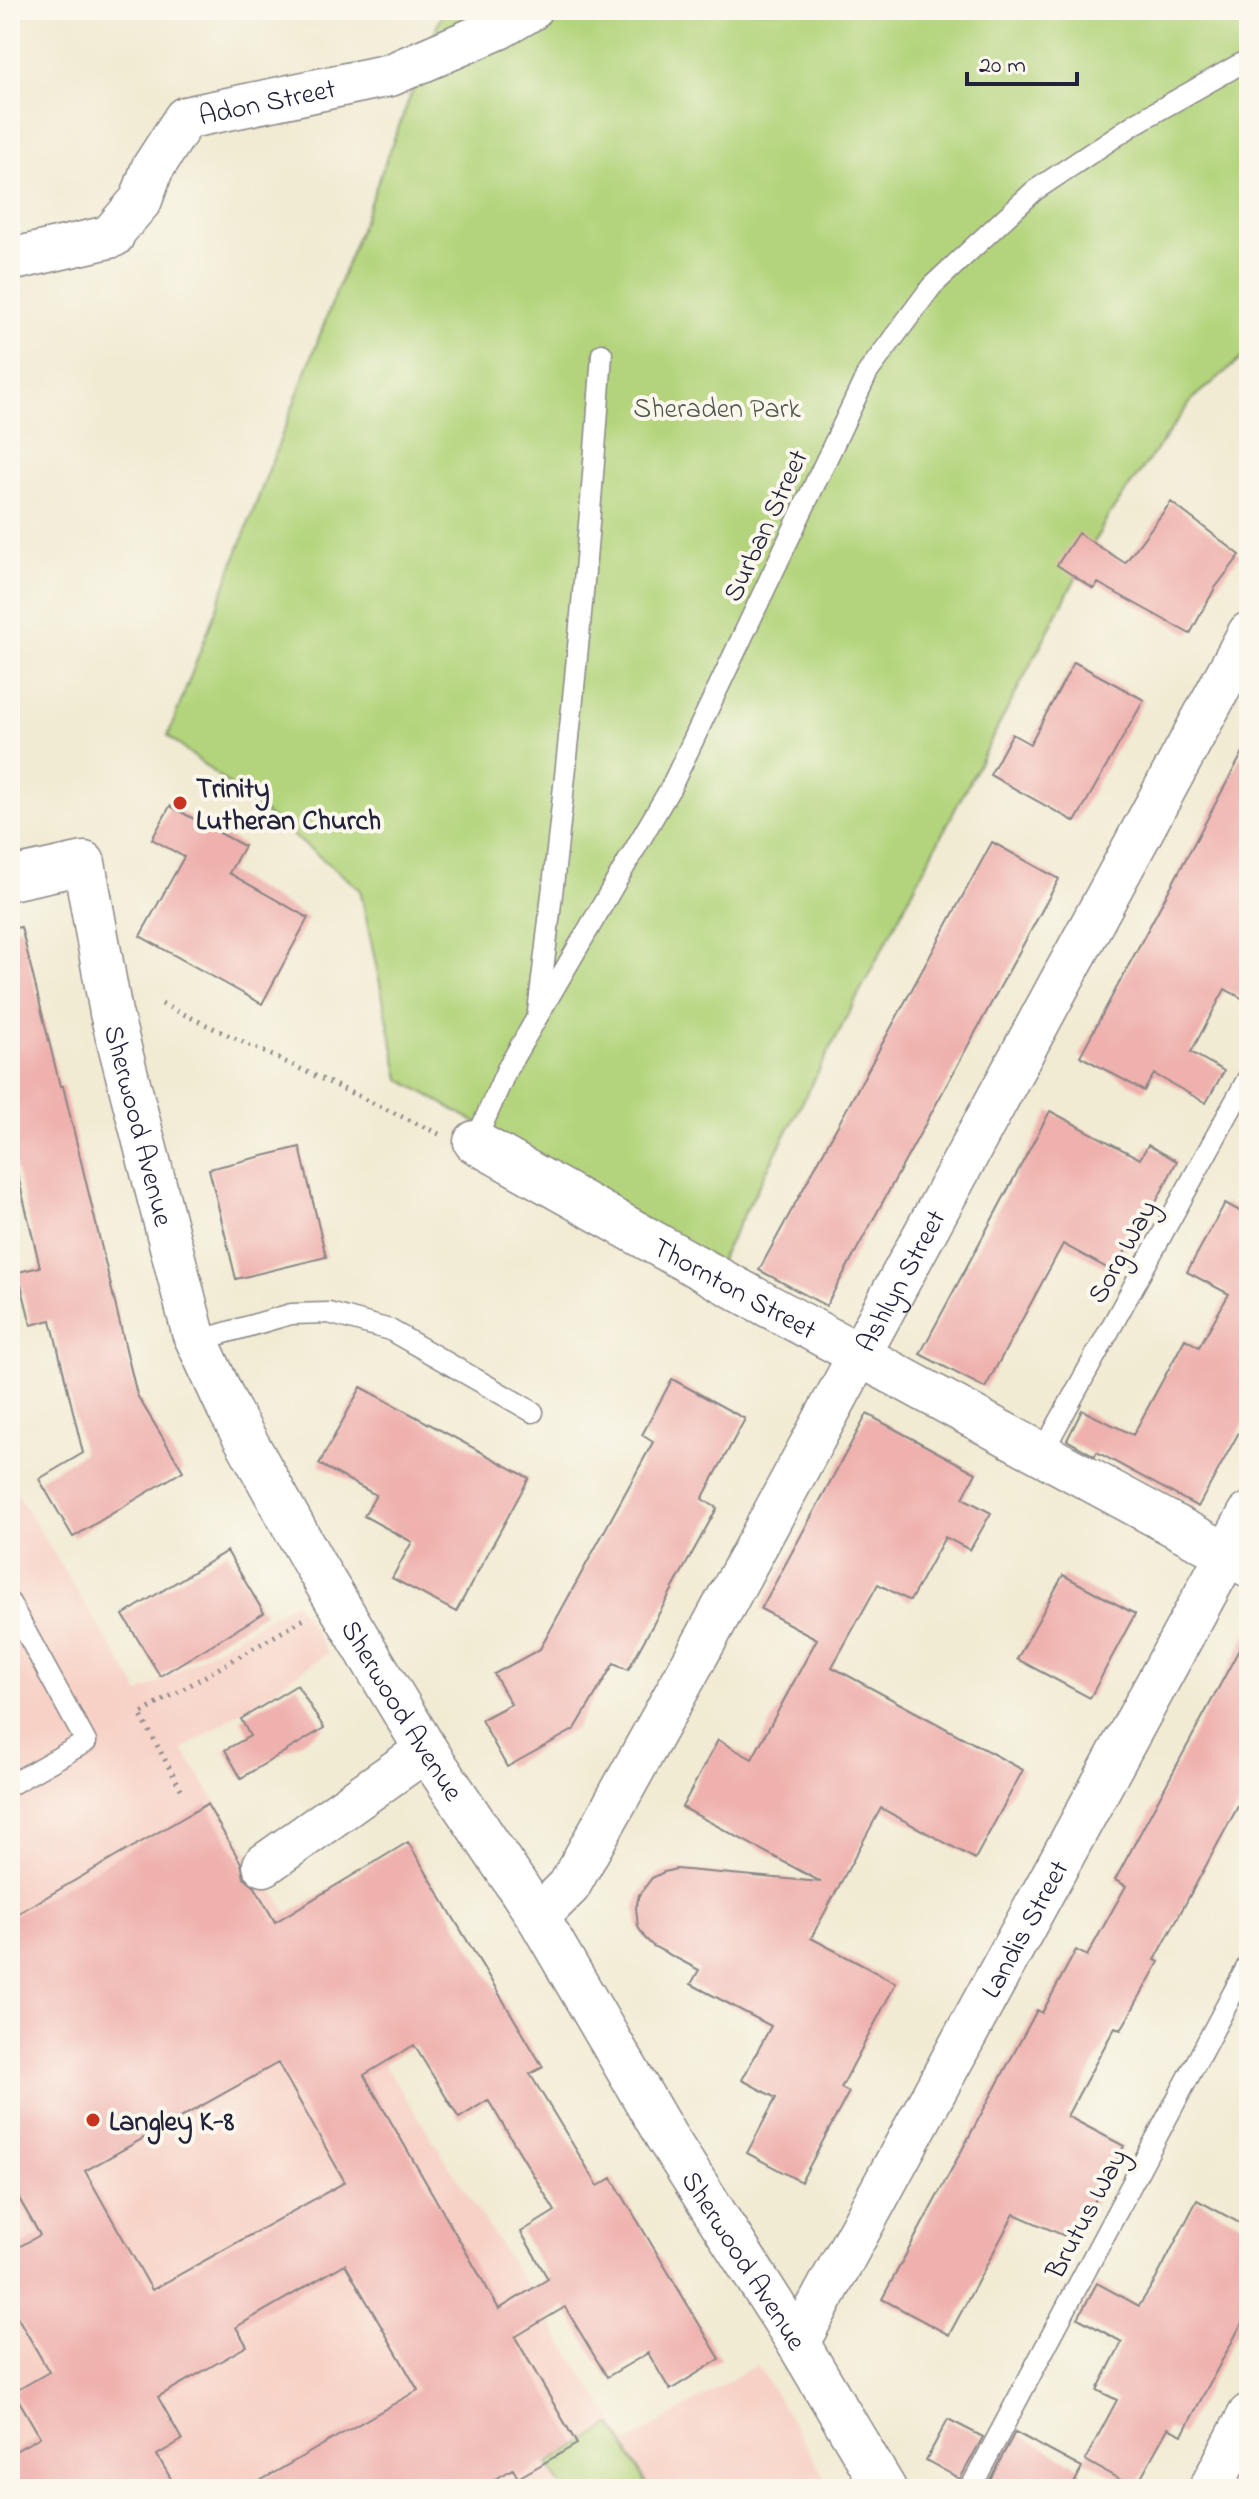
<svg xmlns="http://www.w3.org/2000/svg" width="1259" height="2499" font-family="'Indie Flower',sans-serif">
	<rect width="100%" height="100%" fill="#fbf7ec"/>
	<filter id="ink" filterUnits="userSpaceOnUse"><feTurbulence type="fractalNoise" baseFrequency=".0125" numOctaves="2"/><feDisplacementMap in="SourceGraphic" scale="16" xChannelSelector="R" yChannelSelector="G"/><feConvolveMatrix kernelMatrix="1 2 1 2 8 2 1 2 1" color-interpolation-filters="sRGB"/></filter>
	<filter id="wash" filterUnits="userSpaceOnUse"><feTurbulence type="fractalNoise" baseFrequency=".006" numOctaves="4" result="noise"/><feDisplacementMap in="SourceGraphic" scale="32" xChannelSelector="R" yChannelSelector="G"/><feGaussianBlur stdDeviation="1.8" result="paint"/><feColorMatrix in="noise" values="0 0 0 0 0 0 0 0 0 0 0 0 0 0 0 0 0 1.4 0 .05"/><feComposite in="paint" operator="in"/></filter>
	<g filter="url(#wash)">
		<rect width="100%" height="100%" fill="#f1ebd3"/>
		<path fill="#f7d1c6" d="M 10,1483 L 140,1693 L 295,1602 L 328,1653 L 183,1750 L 627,2443 L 757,2364 L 825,2477 L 828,2489 L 10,2489 Z"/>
		<path fill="#b3d47b" stroke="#6a7b5b" stroke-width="2" d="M 443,10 L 1249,10 L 1249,352 L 1193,399 L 1107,518 L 719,1262 L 400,1079 L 360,889 L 168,736 Z
			M 612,2425 L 650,2489 L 563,2489 L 548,2463 Z"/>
		<g id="blocks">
			<path fill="#efb1ad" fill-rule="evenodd" d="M 1171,502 L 1240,555 L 1215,588 L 1190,634 L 1098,583 L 1094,589 L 1057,565 L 1078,533 L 1125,563 Z
				M 1074,662 L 1144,700 L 1075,822 L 990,775 L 1012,734 L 1030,744 Z
				M 1249,741 L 1249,1002 L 1225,989 L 1191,1052 L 1224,1071 L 1206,1103 L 1154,1074 L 1144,1091 L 1080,1056 Z
				M 170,806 L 244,846 L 229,873 L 308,918 L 262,1004 L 140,936 L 184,857 L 152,839 Z
				M 992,842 L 1059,879 L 826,1306 L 759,1270 Z
				M 21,927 L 60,1086 L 63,1086 L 137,1395 L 183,1471 L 73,1537 L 39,1479 L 83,1453 L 51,1320 L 31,1325 L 18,1272 L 40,1267 L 15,1164 L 10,1165 L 10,929 Z
				M 1050,1111 L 1140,1159 L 1148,1145 L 1177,1161 L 1143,1228 L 1139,1226 L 1114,1272 L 1063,1244 L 985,1388 L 920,1354 Z
				M 300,1147 L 326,1257 L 236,1279 L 209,1169 Z
				M 1225,1203 L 1249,1216 L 1249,1414 L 1198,1507 L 1097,1452 L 1095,1456 L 1067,1440 L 1082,1410 L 1133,1435 L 1185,1339 L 1199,1347 L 1229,1294 L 1187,1272 Z
				M 672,1379 L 745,1419 L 702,1499 L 717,1508 L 628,1670 L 614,1663 L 575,1729 L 507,1767 L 481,1720 L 511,1704 L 494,1674 L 540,1649 L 653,1442 L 642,1435 Z
				M 361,1387 L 529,1478 L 456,1612 L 392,1578 L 412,1542 L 364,1516 L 376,1495 L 319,1464 Z
				M 867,1414 L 976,1473 L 963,1498 L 991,1513 L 970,1550 L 945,1537 L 910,1601 L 878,1584 L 832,1667 L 1023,1770 L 975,1859 L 881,1808 L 811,1938 L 896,1983 L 841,2088 L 849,2092 L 801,2182 L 747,2153 L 776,2098 L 742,2080 L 771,2026 L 691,1984 L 699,1970 L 653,1946 L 645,1938 L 638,1927 L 636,1908 L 639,1895 L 652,1878 L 664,1872 L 676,1869 L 821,1882 L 682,1807 L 718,1740 L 752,1759 L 817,1639 L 761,1609 Z
				M 227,1551 L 264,1613 L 160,1676 L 123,1615 Z
				M 1063,1575 L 1135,1614 L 1090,1698 L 1017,1659 Z
				M 1249,1631 L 1249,1786 L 1155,1960 L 1159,1962 L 1121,2030 L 1115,2027 L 1067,2116 L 1124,2146 L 1074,2240 L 1014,2214 L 949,2335 L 882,2299 L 1037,2010 L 1042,2013 L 1076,1950 L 1087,1956 L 1126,1886 L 1115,1880 Z
				M 297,1685 L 324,1728 L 241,1778 L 225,1750 L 250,1736 L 241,1719 Z
				M 207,1804 L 241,1863 L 244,1878 L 255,1887 L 275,1922 L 408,1842 L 543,2067 L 530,2074 L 598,2186 L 612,2178 L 720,2359 L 670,2390 L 648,2353 L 607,2377 L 565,2307 L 515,2337 L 577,2444 L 518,2478 L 513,2469 L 478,2489 L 246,2489 L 418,2390 L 345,2264 L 236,2327 L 247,2346 L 158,2397 L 182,2440 L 157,2455 L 177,2489 L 18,2489 L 10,2475 L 10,2454 L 40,2437 L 14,2392 L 49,2372 L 10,2304 L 10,2252 L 40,2235 L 10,2183 L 10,1918 ZM 414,2045 L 459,2118 L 488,2100 L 555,2211 L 521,2232 L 548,2279 L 499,2309 L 364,2075 ZM 278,2063 L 345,2182 L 152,2290 L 85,2171 Z
				M 1197,2200 L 1249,2228 L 1249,2310 L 1182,2435 L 1168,2428 L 1135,2488 L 1085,2460 L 1117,2400 L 1097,2390 L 1122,2342 L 1078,2318 L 1097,2283 L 1139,2306 L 1156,2279 Z
				M 948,2419 L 983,2437 L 960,2479 L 926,2460 Z
				M 1015,2432 L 1082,2468 L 1071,2489 L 985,2489 Z"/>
		</g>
	</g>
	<g filter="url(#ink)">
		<use href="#blocks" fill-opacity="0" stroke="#8a8687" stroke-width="2"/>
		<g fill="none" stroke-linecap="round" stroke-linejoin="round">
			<g stroke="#8a8687" stroke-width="23">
				<path id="service" d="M 538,1012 C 565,793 587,574 602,354
					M 475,1142 L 507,1069 L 671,787 L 868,372 L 932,286 L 1034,191 L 1136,123 L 1249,59
					M 197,1341 L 291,1314 L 329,1313 L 390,1330 L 533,1412
					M 1042,1453 L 1249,1076
					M 10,1603 L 86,1742 L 10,1785
					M 970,2489 L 1249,1963"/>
			</g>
			<g stroke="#8a8687" stroke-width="45">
				<g id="minor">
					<path id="s1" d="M 10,260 L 113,236 L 112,234 L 141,200 L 152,169 L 185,118 L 390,75 L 499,28 L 530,10"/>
					<path id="s2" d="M 10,879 L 84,863 L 111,1013 L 193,1332 L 228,1408 L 313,1562 L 426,1750 L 538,1917 L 667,2138 L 798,2343 L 885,2489"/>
					<path id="s3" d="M 475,1142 L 717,1278 L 1249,1566"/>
					<path d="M 264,1865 L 426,1750"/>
					<path id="s4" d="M 538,1917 L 569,1886 L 707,1637 L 1249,633"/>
					<path id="s5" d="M 798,2343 L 1249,1514"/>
					<path d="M 1210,2489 L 1249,2415"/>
				</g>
			</g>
			<path stroke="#8a8687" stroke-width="5" stroke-dasharray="2 6" stroke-linecap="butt" d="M 162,1004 L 439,1134
				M 181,1789 L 140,1714 L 304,1619"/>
			<use href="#service" stroke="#fff" stroke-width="20"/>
			<use href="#minor" stroke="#fff" stroke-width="42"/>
		</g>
	</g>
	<g fill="#c8321e" stroke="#fbf7ec" stroke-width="3">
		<circle cx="180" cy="803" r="8"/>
		<circle cx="93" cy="2120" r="8"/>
	</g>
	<g text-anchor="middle" stroke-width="8" stroke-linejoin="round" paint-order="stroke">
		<g font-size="28" fill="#22223b" stroke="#fbf7ec">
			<text dy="10" stroke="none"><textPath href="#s1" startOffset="330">Adon Street</textPath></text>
			<text transform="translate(764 525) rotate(-65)" y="10">Surban Street</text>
			<text dy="10" stroke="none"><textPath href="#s2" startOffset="344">Sherwood Avenue</textPath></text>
			<text transform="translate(1121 1251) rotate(-61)" y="10">Sorg Way</text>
			<text dy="10" stroke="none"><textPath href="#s4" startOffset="734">Ashlyn Street</textPath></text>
			<text dy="10" stroke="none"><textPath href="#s3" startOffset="298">Thornton Street</textPath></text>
			<text dy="10" stroke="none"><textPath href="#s2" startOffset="990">Sherwood Avenue</textPath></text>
			<text dy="10" stroke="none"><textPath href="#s5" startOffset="472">Landis Street</textPath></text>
			<text transform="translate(1085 2213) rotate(-62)" y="10">Brutus Way</text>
			<text dy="10" stroke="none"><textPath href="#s2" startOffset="1638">Sherwood Avenue</textPath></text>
		</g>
		<g font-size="28" fill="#4e574e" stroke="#fbf7ec">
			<text x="717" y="417">Sheraden Park</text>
		</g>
		<g font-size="28" font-weight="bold" fill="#22223b" stroke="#fbf7ec" text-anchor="start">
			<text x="196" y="797">Trinity<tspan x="196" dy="32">Lutheran Church</tspan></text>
			<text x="109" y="2130">Langley K-8</text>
		</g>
	</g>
	<rect width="1259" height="2499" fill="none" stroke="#fbf7ec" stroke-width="40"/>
	<path d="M967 72v12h110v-12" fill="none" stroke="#22223b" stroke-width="4"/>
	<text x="979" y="72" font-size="24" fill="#22223b" stroke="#fbf7ec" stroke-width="6" paint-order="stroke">20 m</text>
</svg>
